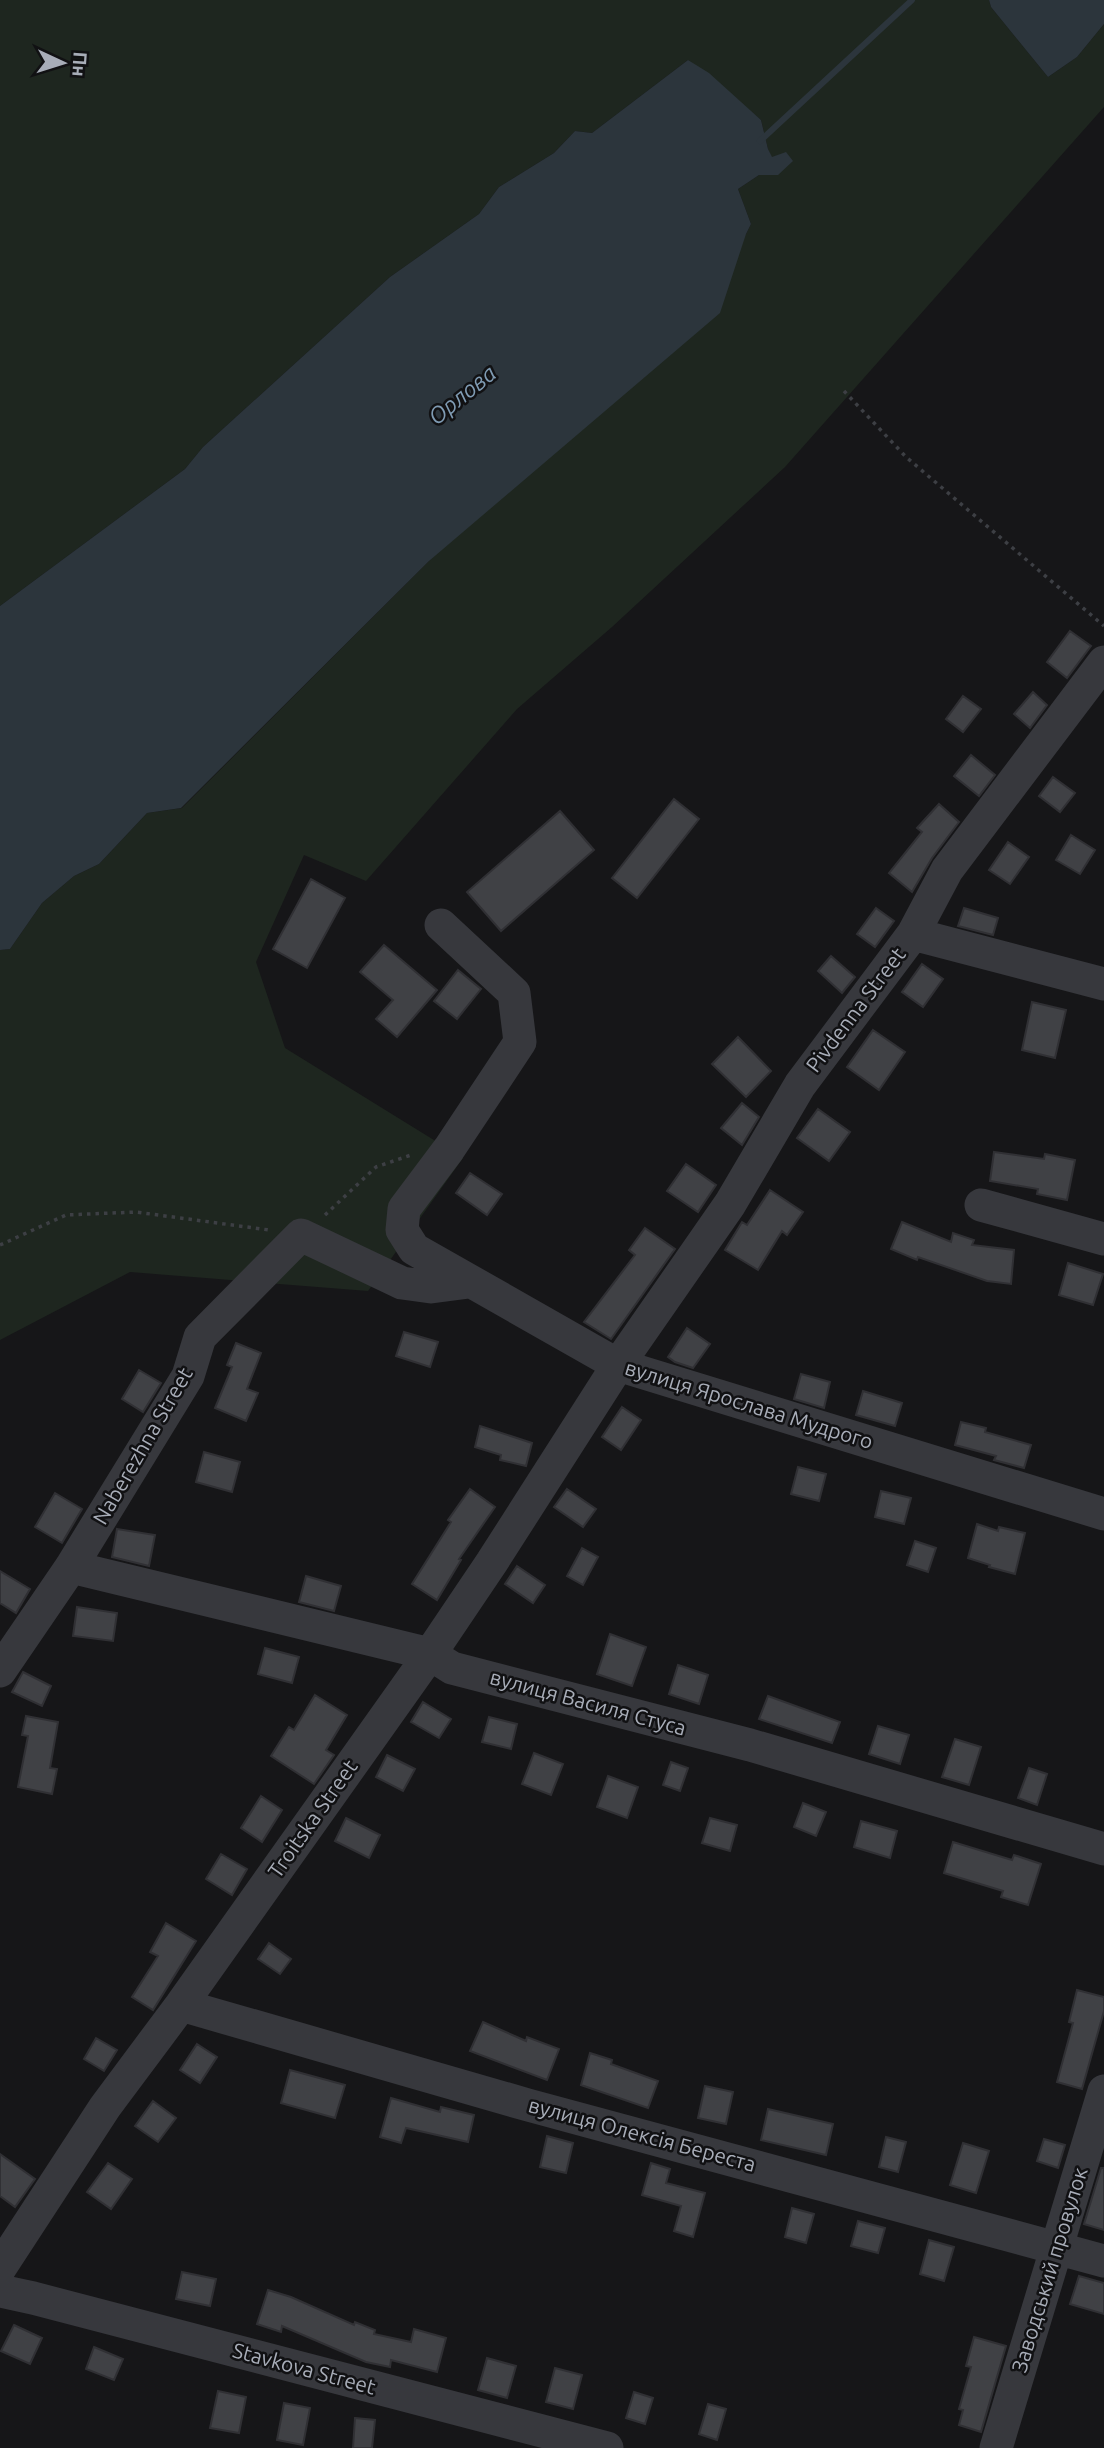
<svg xmlns="http://www.w3.org/2000/svg" width="1104" height="2448" font-family="Ubuntu,sans-serif">
	<rect width="100%" height="100%" fill="#161618"/>
	<path fill="#1e261f" d="M 0,0 L 989,0 L 991,7 L 1048,77 L 1077,57 L 1104,24 L 1104,107 L 785,467 L 612,627 L 517,709 L 366,881 L 304,855 L 256,962 L 285,1048 L 463,1158 L 368,1291 L 130,1272 L 0,1340 L 0,950 L 10,949 L 42,903 L 74,876 L 99,864 L 147,813 L 182,808 L 429,561 L 746,234 L 751,224 L 738,189 L 759,175 L 778,175 L 768,149 L 761,120 L 688,60 L 592,133 L 575,131 L 554,153 L 499,187 L 479,214 L 390,277 L 203,447 L 185,469 L 0,606 Z"/>
	<path fill="#2c353c" d="M 989,0 L 1104,0 L 1104,24 L 1077,57 L 1048,77 L 991,7 Z
		M 688,60 L 709,73 L 761,120 L 768,149 L 772,157 L 786,152 L 793,161 L 778,175 L 759,175 L 738,189 L 751,224 L 746,234 L 720,313 L 429,561 L 181,808 L 147,813 L 99,864 L 74,876 L 42,903 L 10,949 L 0,950 L 0,606 L 185,469 L 203,447 L 390,277 L 479,214 L 499,187 L 554,153 L 575,131 L 592,133 Z"/>
	<g fill="none" stroke-linecap="round" stroke-linejoin="round">
		<path stroke="#2c353c" stroke-width="6" d="M 760,141 L 912,0"/>
	</g>
	<path fill="#404145" stroke="#303034" stroke-width="2" d="M 1070,631 L 1091,646 L 1067,678 L 1047,662 Z
		M 1033,692 L 1047,705 L 1030,728 L 1014,714 Z
		M 963,696 L 981,709 L 963,732 L 946,719 Z
		M 971,755 L 995,775 L 979,796 L 954,776 Z
		M 1053,777 L 1075,793 L 1060,812 L 1039,796 Z
		M 674,799 L 699,819 L 637,898 L 612,878 Z
		M 939,804 L 959,822 L 932,858 L 912,892 L 889,873 L 922,832 L 917,828 Z
		M 560,811 L 594,850 L 501,931 L 467,892 Z
		M 1071,835 L 1095,850 L 1080,874 L 1056,860 Z
		M 1008,842 L 1029,857 L 1010,884 L 989,870 Z
		M 311,879 L 345,898 L 307,968 L 273,949 Z
		M 876,908 L 894,921 L 875,947 L 857,934 Z
		M 964,908 L 998,918 L 993,935 L 958,926 Z
		M 384,945 L 437,990 L 397,1037 L 376,1019 L 393,1000 L 360,972 Z
		M 831,956 L 855,977 L 842,993 L 818,971 Z
		M 922,964 L 943,979 L 923,1007 L 902,992 Z
		M 458,970 L 481,989 L 457,1019 L 434,1001 Z
		M 1032,1002 L 1066,1010 L 1055,1058 L 1022,1050 Z
		M 873,1030 L 905,1052 L 879,1090 L 847,1067 Z
		M 738,1037 L 771,1071 L 746,1097 L 712,1064 Z
		M 742,1103 L 759,1117 L 742,1145 L 721,1128 Z
		M 818,1109 L 850,1132 L 829,1161 L 797,1138 Z
		M 994,1152 L 1044,1159 L 1045,1154 L 1075,1160 L 1067,1200 L 1037,1194 L 1038,1189 L 990,1181 Z
		M 686,1164 L 716,1185 L 698,1212 L 667,1191 Z
		M 470,1173 L 502,1194 L 487,1215 L 456,1193 Z
		M 770,1190 L 803,1212 L 787,1235 L 782,1231 L 758,1270 L 725,1250 L 742,1222 L 747,1225 Z
		M 902,1222 L 951,1242 L 953,1233 L 974,1240 L 972,1245 L 1014,1250 L 1011,1284 L 987,1281 L 918,1257 L 917,1260 L 891,1249 Z
		M 645,1228 L 675,1249 L 611,1339 L 584,1322 L 635,1255 L 629,1250 Z
		M 1068,1263 L 1103,1274 L 1093,1305 L 1059,1295 Z
		M 687,1328 L 710,1344 L 693,1368 L 675,1362 L 668,1357 Z
		M 404,1332 L 438,1342 L 430,1367 L 396,1356 Z
		M 236,1343 L 261,1353 L 247,1389 L 258,1393 L 246,1421 L 215,1408 L 232,1367 L 227,1365 Z
		M 139,1370 L 161,1383 L 143,1412 L 122,1399 Z
		M 801,1374 L 830,1382 L 824,1408 L 794,1399 Z
		M 863,1391 L 902,1403 L 895,1426 L 856,1415 Z
		M 622,1407 L 641,1420 L 621,1450 L 602,1437 Z
		M 961,1422 L 986,1428 L 985,1432 L 1031,1445 L 1024,1468 L 994,1460 L 996,1456 L 955,1445 Z
		M 480,1426 L 532,1443 L 526,1466 L 500,1460 L 501,1455 L 475,1447 Z
		M 204,1452 L 240,1462 L 232,1492 L 196,1482 Z
		M 798,1467 L 826,1474 L 819,1501 L 791,1494 Z
		M 470,1489 L 495,1507 L 459,1559 L 461,1560 L 437,1600 L 412,1584 L 451,1522 L 448,1520 Z
		M 567,1489 L 596,1509 L 583,1527 L 554,1507 Z
		M 881,1491 L 911,1498 L 904,1524 L 875,1517 Z
		M 55,1493 L 82,1509 L 62,1543 L 35,1527 Z
		M 977,1524 L 998,1531 L 999,1527 L 1025,1533 L 1015,1574 L 989,1567 L 990,1565 L 968,1558 Z
		M 117,1529 L 155,1535 L 149,1566 L 112,1557 Z
		M 915,1541 L 936,1548 L 928,1572 L 907,1565 Z
		M 582,1548 L 598,1557 L 583,1585 L 567,1576 Z
		M 517,1566 L 545,1585 L 533,1603 L 505,1584 Z
		M 0,1571 L 30,1589 L 16,1613 L 0,1603 Z
		M 306,1576 L 341,1586 L 334,1611 L 299,1602 Z
		M 77,1607 L 117,1613 L 113,1641 L 73,1636 Z
		M 610,1634 L 646,1647 L 632,1686 L 597,1674 Z
		M 265,1648 L 299,1657 L 292,1683 L 258,1674 Z
		M 678,1665 L 708,1675 L 699,1704 L 669,1694 Z
		M 23,1672 L 51,1686 L 42,1706 L 12,1692 Z
		M 315,1695 L 347,1715 L 326,1750 L 334,1755 L 314,1784 L 271,1756 L 289,1727 L 294,1730 Z
		M 768,1696 L 840,1722 L 832,1743 L 759,1719 Z
		M 423,1702 L 451,1719 L 439,1738 L 411,1722 Z
		M 26,1716 L 58,1722 L 50,1768 L 57,1769 L 52,1794 L 18,1787 L 28,1736 L 22,1735 Z
		M 489,1717 L 517,1724 L 511,1749 L 482,1742 Z
		M 878,1726 L 909,1735 L 900,1764 L 869,1754 Z
		M 955,1739 L 981,1747 L 969,1785 L 942,1777 Z
		M 534,1753 L 563,1764 L 551,1795 L 522,1784 Z
		M 387,1755 L 415,1769 L 403,1791 L 376,1777 Z
		M 671,1762 L 688,1768 L 680,1791 L 663,1785 Z
		M 1029,1768 L 1047,1774 L 1037,1805 L 1018,1798 Z
		M 608,1776 L 638,1787 L 627,1818 L 597,1807 Z
		M 261,1796 L 282,1810 L 262,1842 L 241,1828 Z
		M 803,1803 L 826,1812 L 816,1836 L 794,1827 Z
		M 346,1818 L 380,1835 L 369,1858 L 335,1841 Z
		M 710,1818 L 737,1825 L 730,1851 L 702,1843 Z
		M 861,1821 L 897,1831 L 890,1858 L 854,1847 Z
		M 953,1842 L 1012,1860 L 1014,1855 L 1041,1864 L 1028,1905 L 1001,1897 L 1003,1891 L 944,1873 Z
		M 221,1854 L 247,1869 L 232,1895 L 206,1879 Z
		M 166,1923 L 196,1941 L 153,2010 L 132,1997 L 158,1956 L 150,1952 Z
		M 269,1943 L 291,1959 L 280,1974 L 258,1959 Z
		M 1077,1990 L 1104,1997 L 1104,2011 L 1082,2089 L 1057,2082 L 1073,2023 L 1069,2022 Z
		M 483,2022 L 526,2041 L 527,2037 L 559,2049 L 547,2080 L 470,2051 Z
		M 96,2038 L 117,2050 L 104,2071 L 84,2059 Z
		M 197,2044 L 217,2057 L 200,2083 L 180,2070 Z
		M 590,2053 L 612,2060 L 611,2064 L 658,2081 L 648,2108 L 581,2085 Z
		M 290,2070 L 345,2085 L 335,2118 L 281,2103 Z
		M 705,2086 L 733,2092 L 726,2124 L 698,2118 Z
		M 391,2098 L 440,2112 L 441,2107 L 474,2115 L 468,2142 L 406,2128 L 401,2143 L 380,2137 Z
		M 153,2101 L 176,2118 L 158,2142 L 135,2126 Z
		M 768,2109 L 833,2124 L 826,2155 L 761,2140 Z
		M 547,2136 L 573,2143 L 566,2173 L 540,2167 Z
		M 886,2137 L 906,2142 L 898,2172 L 879,2167 Z
		M 1044,2139 L 1065,2145 L 1058,2168 L 1037,2161 Z
		M 963,2143 L 989,2151 L 976,2193 L 950,2185 Z
		M 0,2154 L 35,2179 L 15,2207 L 0,2196 Z
		M 108,2163 L 132,2179 L 111,2209 L 87,2192 Z
		M 651,2163 L 670,2169 L 666,2183 L 705,2193 L 693,2237 L 674,2231 L 681,2206 L 642,2195 Z
		M 1101,2168 L 1104,2168 L 1104,2230 L 1084,2224 Z
		M 792,2208 L 814,2214 L 806,2243 L 785,2237 Z
		M 858,2221 L 885,2228 L 878,2253 L 851,2246 Z
		M 929,2240 L 954,2247 L 944,2281 L 920,2274 Z
		M 182,2272 L 216,2279 L 210,2306 L 176,2299 Z
		M 1079,2276 L 1104,2283 L 1104,2314 L 1070,2304 Z
		M 268,2290 L 291,2297 L 354,2325 L 355,2322 L 375,2330 L 374,2334 L 411,2342 L 414,2329 L 446,2338 L 437,2372 L 391,2360 L 390,2367 L 366,2362 L 282,2326 L 281,2332 L 257,2324 Z
		M 14,2325 L 42,2338 L 30,2364 L 1,2351 Z
		M 974,2337 L 1006,2346 L 981,2432 L 959,2425 L 963,2410 L 959,2409 L 971,2367 L 966,2366 Z
		M 94,2347 L 123,2359 L 114,2380 L 86,2369 Z
		M 487,2358 L 516,2366 L 507,2398 L 478,2390 Z
		M 555,2368 L 582,2375 L 573,2409 L 546,2402 Z
		M 218,2391 L 246,2397 L 239,2433 L 210,2428 Z
		M 634,2392 L 653,2398 L 645,2424 L 626,2418 Z
		M 284,2403 L 310,2408 L 303,2445 L 277,2440 Z
		M 708,2404 L 726,2409 L 717,2440 L 699,2434 Z
		M 355,2418 L 375,2420 L 372,2448 L 353,2448 Z"/>
	<g fill="none" stroke-linecap="round" stroke-linejoin="round">
		<path stroke="#3d3f44" stroke-width="3.5" stroke-dasharray="3.5 5" stroke-linecap="butt" d="M 844,391 L 906,457 L 1104,626
			M 325,1215 L 376,1167 L 411,1155
			M 0,1245 L 66,1215 L 136,1212 L 269,1230"/>
		<path stroke="#37383d" stroke-width="33" d="M 441,925 L 514,993 L 520,1042 L 449,1149 L 404,1209 L 402,1230 L 414,1249 L 618,1365 L 1104,1514
			M 913,934 L 1104,984
			M 981,1205 L 1104,1239
			M 71,1567 L 430,1654 L 452,1668 L 750,1745 L 1104,1849
			M 0,1671 L 71,1567 L 188,1376 L 200,1337 L 301,1235 L 402,1283 L 431,1287 L 469,1282
			M 181,2005 L 528,2105 L 1104,2261
			M 0,2268 L 105,2107 L 181,2005 L 430,1654 L 492,1562 L 618,1365 L 730,1204 L 800,1085 L 913,934 L 947,870 L 1104,662
			M 0,2291 L 33,2298 L 607,2448
			M 996,2448 L 1104,2091"/>
	</g>
	<g text-anchor="middle" stroke-width="5" stroke-linejoin="round" paint-order="stroke">
		<g font-size="21" fill="#a8adb8" stroke="#111113">
			<text transform="translate(856 1010) rotate(-53)" y="7">Pivdenna Street</text>
			<text transform="translate(749 1405) rotate(17)" y="7">вулиця Ярослава Мудрого</text>
			<text transform="translate(143 1446) rotate(-60)" y="7">Naberezhna Street</text>
			<text transform="translate(588 1703) rotate(15)" y="7">вулиця Василя Стуса</text>
			<text transform="translate(313 1819) rotate(-55)" y="7">Troitska Street</text>
			<text transform="translate(642 2135) rotate(15)" y="7">вулиця Олексія Береста</text>
			<text transform="translate(1050 2270) rotate(-73)" y="7">Заводський провулок</text>
			<text transform="translate(304 2369) rotate(15)" y="7">Stavkova Street</text>
		</g>
		<g font-size="23" font-style="italic" fill="#7f9bb3" stroke="#111113">
			<text transform="translate(462 395) rotate(-39)" y="8">Орлова</text>
		</g>
	</g>
	<g transform="translate(63 63) rotate(94)" stroke="#111113" stroke-width="5" paint-order="stroke">
	<path d="M0-5L12 26L0 18L-12 26Z" fill="#a8adb8"/>
	<text y="-10" font-size="19" font-weight="bold" text-anchor="middle" fill="#a8adb8">Пн</text>
	</g>
</svg>
